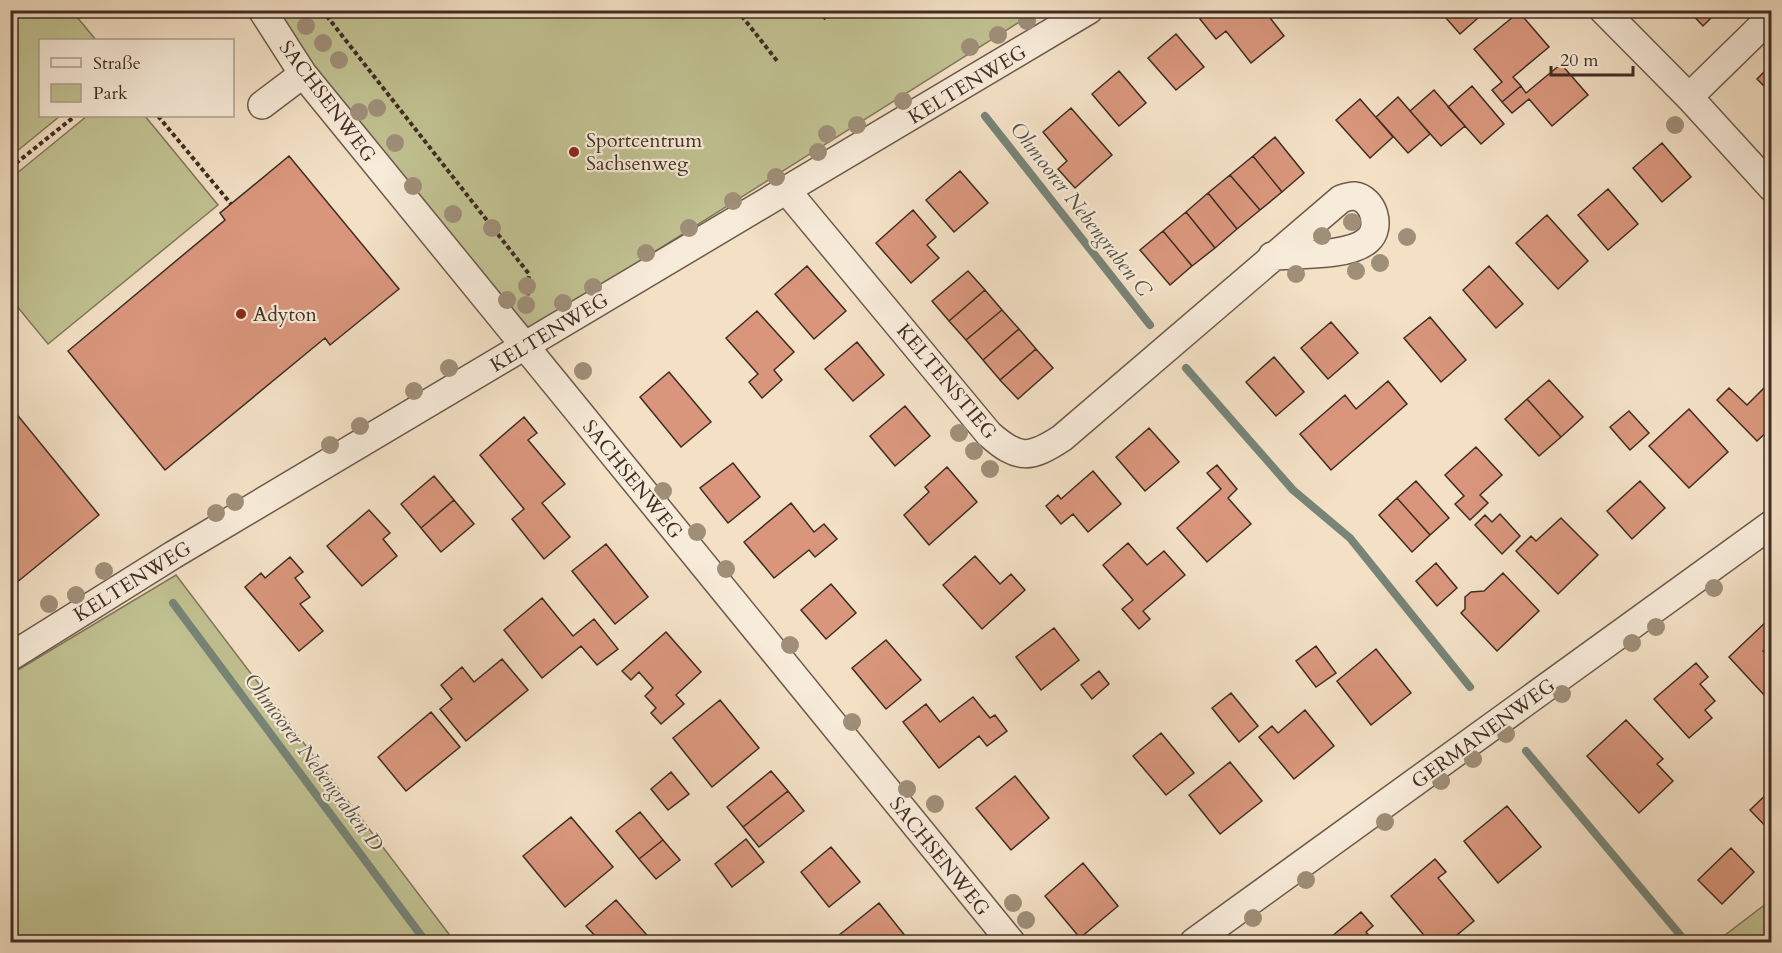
<svg xmlns="http://www.w3.org/2000/svg" width="1782" height="953" font-family="Cardo,serif">
	<rect width="100%" height="100%" fill="#f3e0c5"/>
	<filter id="stains"><feTurbulence type="fractalNoise" baseFrequency=".00333" numOctaves="4"/><feColorMatrix values="0 0 0 0 .2 0 0 0 0 .09 0 0 0 0 .02 0 0 0 .5 -.17"/></filter>
	<radialGradient id="worn" r=".72"><stop offset=".6" stop-color="#630" stop-opacity="0"/><stop offset="1" stop-color="#630" stop-opacity=".3"/></radialGradient>
	<path fill="#c1c191" stroke="#80775a" stroke-width="1.5" d="M 11,10 L 72,11 L 96,40 L 40,40 L 40,116 L 60,116 L 11,156 Z
		M 277,11 L 1037,11 L 527,332 L 313,69 Z
		M 87,116 L 145,116 L 218,205 L 48,344 L 11,299 L 11,178 Z
		M 176,575 L 455,942 L 11,942 L 11,674 Z
		M 1771,900 L 1771,931 L 1764,942 L 1716,942 Z"/>
	<g fill="none" stroke-linecap="round" stroke-linejoin="round">
		<path stroke="#778477" stroke-width="8" d="M 985,116 L 1150,325
			M 1186,368 L 1293,490 L 1350,538 L 1470,687
			M 173,603 L 426,942
			M 1526,751 L 1686,942"/>
	</g>
	<path fill="#d9967c" stroke="#402d23" stroke-width="1.5" d="M 1210,10 L 1217,16 L 1224,10 L 1264,10 L 1284,36 L 1251,63 L 1226,31 L 1216,39 L 1200,19 Z
		M 1439,10 L 1487,10 L 1460,34 Z
		M 1688,10 L 1719,10 L 1703,26 Z
		M 1519,12 L 1549,47 L 1513,77 L 1521,86 L 1502,102 L 1492,90 L 1502,82 L 1474,49 Z
		M 1176,34 L 1204,67 L 1176,90 L 1148,58 Z
		M 1561,64 L 1588,95 L 1552,126 L 1529,99 L 1512,113 L 1502,102 L 1521,86 L 1526,93 Z
		M 1772,64 L 1772,94 L 1757,79 Z
		M 1119,71 L 1146,103 L 1119,126 L 1092,94 Z
		M 1472,86 L 1504,124 L 1481,144 L 1448,107 Z
		M 1434,90 L 1465,126 L 1441,146 L 1410,111 Z
		M 1398,97 L 1430,134 L 1408,153 L 1376,117 Z
		M 1360,99 L 1393,137 L 1370,158 L 1336,120 Z
		M 1071,108 L 1112,155 L 1075,188 L 1058,169 L 1067,161 L 1043,132 Z
		M 1275,137 L 1304,173 L 1282,192 L 1253,156 Z
		M 1662,143 L 1691,177 L 1662,202 L 1633,168 Z
		M 289,156 L 399,289 L 330,345 L 325,338 L 165,470 L 68,351 L 225,220 L 220,213 Z
		M 1253,156 L 1282,192 L 1260,210 L 1230,175 Z
		M 960,171 L 988,203 L 954,232 L 926,200 Z
		M 1230,175 L 1260,210 L 1237,229 L 1208,193 Z
		M 1608,189 L 1638,224 L 1608,250 L 1578,215 Z
		M 1208,193 L 1237,229 L 1215,248 L 1186,212 Z
		M 913,210 L 936,237 L 927,245 L 939,258 L 911,283 L 876,243 Z
		M 1186,212 L 1215,248 L 1192,266 L 1163,231 Z
		M 1547,215 L 1588,261 L 1558,289 L 1516,243 Z
		M 1163,231 L 1192,266 L 1170,285 L 1140,250 Z
		M 807,266 L 846,311 L 814,339 L 775,294 Z
		M 1489,266 L 1523,304 L 1496,328 L 1463,290 Z
		M 968,271 L 985,290 L 949,321 L 932,301 Z
		M 985,290 L 1002,310 L 966,340 L 949,321 Z
		M 1002,310 L 1019,329 L 983,360 L 966,340 Z
		M 757,311 L 794,352 L 774,370 L 782,380 L 762,398 L 749,382 L 758,374 L 726,338 Z
		M 1430,317 L 1466,360 L 1441,382 L 1404,338 Z
		M 1331,322 L 1358,353 L 1328,379 L 1301,348 Z
		M 1019,329 L 1036,349 L 1000,380 L 983,360 Z
		M 857,342 L 884,375 L 853,401 L 825,369 Z
		M 1036,349 L 1053,368 L 1018,399 L 1000,380 Z
		M 1274,357 L 1304,392 L 1276,416 L 1246,382 Z
		M 669,372 L 711,422 L 681,447 L 640,397 Z
		M 1549,380 L 1583,417 L 1561,437 L 1527,399 Z
		M 1772,380 L 1772,427 L 1757,441 L 1717,400 L 1729,388 L 1747,405 Z
		M 1388,381 L 1407,404 L 1331,470 L 1300,434 L 1345,395 L 1356,409 Z
		M 1527,399 L 1561,437 L 1539,456 L 1505,419 Z
		M 10,406 L 99,515 L 10,588 Z
		M 905,406 L 930,436 L 895,466 L 870,436 Z
		M 1689,409 L 1728,452 L 1689,488 L 1649,446 Z
		M 1629,411 L 1649,433 L 1630,450 L 1610,427 Z
		M 524,417 L 537,433 L 528,440 L 565,484 L 542,503 L 570,537 L 544,559 L 512,519 L 524,509 L 480,455 Z
		M 1149,428 L 1179,462 L 1145,491 L 1116,457 Z
		M 1476,447 L 1502,475 L 1480,495 L 1488,503 L 1470,520 L 1455,504 L 1464,496 L 1445,475 Z
		M 733,463 L 760,497 L 728,523 L 700,488 Z
		M 1217,465 L 1237,489 L 1228,498 L 1251,524 L 1207,562 L 1177,528 L 1221,489 L 1207,473 Z
		M 947,467 L 977,502 L 929,545 L 904,515 L 929,492 L 925,487 Z
		M 1093,471 L 1121,504 L 1088,532 L 1073,514 L 1061,524 L 1046,506 L 1058,495 L 1061,499 Z
		M 434,476 L 454,500 L 421,528 L 401,504 Z
		M 1416,481 L 1449,518 L 1430,535 L 1397,498 Z
		M 1640,481 L 1665,508 L 1632,539 L 1607,511 Z
		M 1397,498 L 1430,535 L 1412,552 L 1379,515 Z
		M 454,500 L 474,524 L 441,552 L 421,528 Z
		M 791,503 L 814,532 L 824,524 L 837,539 L 815,557 L 809,550 L 774,578 L 744,542 Z
		M 369,510 L 390,533 L 383,539 L 397,556 L 362,586 L 327,546 Z
		M 1500,514 L 1520,536 L 1502,554 L 1475,525 L 1485,515 L 1492,522 Z
		M 1561,518 L 1598,555 L 1558,594 L 1516,551 L 1531,536 L 1536,541 Z
		M 1128,543 L 1147,565 L 1164,551 L 1185,575 L 1143,611 L 1150,619 L 1139,629 L 1122,609 L 1133,600 L 1103,565 Z
		M 606,544 L 648,597 L 615,624 L 572,571 Z
		M 975,556 L 1000,584 L 1011,574 L 1025,590 L 982,629 L 943,585 Z
		M 290,557 L 303,572 L 295,578 L 310,597 L 300,604 L 323,631 L 299,651 L 245,587 L 261,573 L 265,578 Z
		M 1436,563 L 1457,588 L 1437,606 L 1416,581 Z
		M 1503,573 L 1539,611 L 1497,651 L 1461,613 L 1465,609 L 1465,597 L 1471,592 L 1484,591 Z
		M 831,584 L 856,613 L 826,639 L 801,610 Z
		M 542,598 L 573,636 L 594,619 L 618,649 L 597,665 L 581,646 L 542,678 L 504,630 Z
		M 1769,619 L 1772,643 L 1763,651 L 1772,659 L 1772,690 L 1765,696 L 1729,657 Z
		M 1054,628 L 1079,660 L 1041,690 L 1016,657 Z
		M 666,632 L 701,672 L 676,695 L 684,704 L 661,724 L 651,713 L 656,708 L 645,696 L 653,688 L 639,672 L 631,680 L 622,671 Z
		M 886,640 L 921,680 L 886,709 L 852,668 Z
		M 1316,646 L 1336,673 L 1316,687 L 1296,661 Z
		M 1376,649 L 1411,693 L 1371,725 L 1337,681 Z
		M 502,659 L 528,690 L 466,741 L 440,709 L 452,699 L 441,685 L 462,667 L 474,682 Z
		M 1696,663 L 1708,677 L 1700,684 L 1715,701 L 1705,710 L 1712,718 L 1689,738 L 1654,699 Z
		M 1099,671 L 1109,684 L 1092,699 L 1081,685 Z
		M 1231,693 L 1258,726 L 1239,742 L 1212,708 Z
		M 973,697 L 990,718 L 995,715 L 1007,731 L 987,746 L 979,736 L 939,768 L 903,722 L 926,704 L 940,722 Z
		M 720,700 L 759,748 L 712,787 L 673,738 Z
		M 1305,710 L 1334,746 L 1294,779 L 1259,737 L 1272,726 L 1278,733 Z
		M 431,712 L 460,747 L 406,791 L 378,757 Z
		M 1626,720 L 1663,759 L 1657,764 L 1673,781 L 1639,813 L 1587,756 Z
		M 1161,733 L 1194,773 L 1166,795 L 1133,756 Z
		M 1230,762 L 1262,801 L 1220,834 L 1189,795 Z
		M 771,771 L 788,791 L 743,827 L 727,807 Z
		M 671,772 L 689,794 L 668,810 L 651,789 Z
		M 1015,776 L 1049,818 L 1011,850 L 976,808 Z
		M 1771,790 L 1772,791 L 1772,833 L 1750,810 Z
		M 788,791 L 804,811 L 759,847 L 743,827 Z
		M 1507,806 L 1541,847 L 1498,883 L 1464,841 Z
		M 640,812 L 663,840 L 639,859 L 616,831 Z
		M 571,817 L 613,867 L 565,907 L 523,856 Z
		M 746,839 L 764,862 L 732,887 L 715,864 Z
		M 663,840 L 680,860 L 656,879 L 639,859 Z
		M 831,847 L 860,882 L 829,907 L 801,872 Z
		M 1731,848 L 1754,872 L 1722,904 L 1698,880 Z
		M 1435,859 L 1446,872 L 1438,878 L 1474,921 L 1451,940 L 1453,942 L 1424,942 L 1428,940 L 1391,896 Z
		M 1083,863 L 1118,906 L 1080,938 L 1045,896 Z
		M 616,900 L 653,942 L 592,942 L 597,938 L 586,926 Z
		M 879,903 L 910,942 L 835,942 L 833,940 Z
		M 1361,912 L 1373,926 L 1366,932 L 1375,942 L 1325,942 Z"/>
	<g fill="none" stroke-linecap="round" stroke-linejoin="round">
		<g stroke="#6d5a4c" stroke-width="30">
			<path id="minor" d="M 262,10 L 303,74 L 1011,942
				M 1603,10 L 1689,97 L 1772,188
				M 1689,97 L 1772,16
				M 262,105 L 303,74
				M 787,191 L 989,434 C 1018,460 1030,459 1062,438 L 1341,199 C 1344,198 1350,196 1354,196 C 1374,198 1382,228 1368,240 C 1350,257 1296,254 1272,256
				M 10,657 L 173,555 L 1089,10
				M 1194,942 L 1772,524"/>
		</g>
		<path stroke="#402d23" stroke-width="4" stroke-dasharray="4.5 3" stroke-linecap="butt" d="M 322,10 L 529,274 L 527,307
			M 737,10 L 778,62
			M 819,10 L 826,19
			M 158,116 L 231,204
			M 10,168 L 75,116"/>
		<use href="#minor" stroke="#f7ebd9" stroke-width="27"/>
	</g>
	<g fill="#9f8e78">
		<circle cx="1027" cy="21" r="9"/>
		<circle cx="306" cy="26" r="9"/>
		<circle cx="998" cy="35" r="9"/>
		<circle cx="323" cy="43" r="9"/>
		<circle cx="970" cy="47" r="9"/>
		<circle cx="339" cy="60" r="9"/>
		<circle cx="903" cy="101" r="9"/>
		<circle cx="377" cy="108" r="9"/>
		<circle cx="359" cy="112" r="9"/>
		<circle cx="857" cy="125" r="9"/>
		<circle cx="1675" cy="125" r="9"/>
		<circle cx="827" cy="134" r="9"/>
		<circle cx="395" cy="143" r="9"/>
		<circle cx="818" cy="152" r="9"/>
		<circle cx="776" cy="177" r="9"/>
		<circle cx="413" cy="186" r="9"/>
		<circle cx="733" cy="201" r="9"/>
		<circle cx="453" cy="214" r="9"/>
		<circle cx="1352" cy="222" r="9"/>
		<circle cx="492" cy="228" r="9"/>
		<circle cx="689" cy="228" r="9"/>
		<circle cx="1322" cy="236" r="9"/>
		<circle cx="1407" cy="237" r="9"/>
		<circle cx="646" cy="253" r="9"/>
		<circle cx="1380" cy="263" r="9"/>
		<circle cx="1356" cy="271" r="9"/>
		<circle cx="1296" cy="274" r="9"/>
		<circle cx="527" cy="286" r="9"/>
		<circle cx="593" cy="287" r="9"/>
		<circle cx="507" cy="300" r="9"/>
		<circle cx="563" cy="303" r="9"/>
		<circle cx="526" cy="305" r="9"/>
		<circle cx="449" cy="368" r="9"/>
		<circle cx="583" cy="371" r="9"/>
		<circle cx="414" cy="391" r="9"/>
		<circle cx="360" cy="426" r="9"/>
		<circle cx="959" cy="433" r="9"/>
		<circle cx="330" cy="445" r="9"/>
		<circle cx="974" cy="451" r="9"/>
		<circle cx="990" cy="469" r="9"/>
		<circle cx="663" cy="491" r="9"/>
		<circle cx="235" cy="502" r="9"/>
		<circle cx="216" cy="513" r="9"/>
		<circle cx="697" cy="532" r="9"/>
		<circle cx="726" cy="569" r="9"/>
		<circle cx="104" cy="571" r="9"/>
		<circle cx="1714" cy="588" r="9"/>
		<circle cx="76" cy="595" r="9"/>
		<circle cx="49" cy="604" r="9"/>
		<circle cx="1656" cy="627" r="9"/>
		<circle cx="1632" cy="643" r="9"/>
		<circle cx="790" cy="645" r="9"/>
		<circle cx="1562" cy="694" r="9"/>
		<circle cx="852" cy="722" r="9"/>
		<circle cx="1506" cy="734" r="9"/>
		<circle cx="1473" cy="759" r="9"/>
		<circle cx="1441" cy="781" r="9"/>
		<circle cx="907" cy="789" r="9"/>
		<circle cx="935" cy="804" r="9"/>
		<circle cx="1385" cy="822" r="9"/>
		<circle cx="1306" cy="880" r="9"/>
		<circle cx="1013" cy="903" r="9"/>
		<circle cx="1253" cy="918" r="9"/>
		<circle cx="1026" cy="920" r="9"/>
	</g>
	<g fill="#8f2418" stroke="#f7ebd9" stroke-width="2">
		<circle cx="574" cy="152" r="6"/>
		<circle cx="241" cy="314" r="6"/>
	</g>
	<g text-anchor="middle" stroke-width="4.5" stroke-linejoin="round" paint-order="stroke">
		<g font-size="20" fill="#402d23" stroke="#f7ebd9">
			<text transform="translate(967 84) rotate(-31)" y="7">KELTENWEG</text>
			<text transform="translate(328 101) rotate(53)" y="7">SACHSENWEG</text>
			<text transform="translate(549 332) rotate(-31)" y="7">KELTENWEG</text>
			<text transform="translate(947 381) rotate(50)" y="7">KELTENSTIEG</text>
			<text transform="translate(633 479) rotate(51)" y="7">SACHSENWEG</text>
			<text transform="translate(132 581) rotate(-32)" y="7">KELTENWEG</text>
			<text transform="translate(1483 733) rotate(-36)" y="7">GERMANENWEG</text>
			<text transform="translate(940 856) rotate(51)" y="7">SACHSENWEG</text>
		</g>
		<g font-size="20" fill="#402d23" stroke="#f7ebd9" text-anchor="start">
			<text x="586" y="147">Sportcentrum<tspan x="586" dy="23">Sachsenweg</tspan></text>
			<text x="253" y="321">Adyton</text>
		</g>
		<g font-size="21" font-style="italic" fill="#575146" stroke="#f7ebd9">
			<text transform="translate(1081 209) rotate(52)" y="7">Ohmoorer Nebengraben C</text>
			<text transform="translate(314 762) rotate(53)" y="7">Ohmoorer Nebengraben D</text>
		</g>
	</g>
	<rect width="1782" height="953" fill="none" stroke="#f3e0c5" stroke-width="36"/>
	<rect x="12" y="12" width="1758" height="929" fill="none" stroke="#402d23" stroke-width="3"/>
	<rect x="18" y="18" width="1746" height="917" fill="none" stroke="#402d23" stroke-width="1.5"/>
	<rect x="39" y="39" width="195" height="78" fill="#f7ebd9" stroke="#ae9f90" stroke-width="1.5"/>
	<rect x="51" y="58" width="30" height="9" fill="#f7ebd9" stroke="#ae9f90" stroke-width="1.5"/>
	<text x="93" y="69" font-size="18" fill="#402d23">Straße</text>
	<rect x="51" y="84" width="30" height="18" fill="#c1c191" stroke="#ae9f90" stroke-width="1.5"/>
	<text x="93" y="99" font-size="18" fill="#402d23">Park</text>
	<path d="M1551 66v9h82v-9" fill="none" stroke="#402d23" stroke-width="3"/>
	<text x="1560" y="66" font-size="18" fill="#402d23" stroke="#f7ebd9" stroke-width="4.5" paint-order="stroke">20 m</text>
	<rect width="100%" height="100%" filter="url(#stains)"/>
	<rect width="100%" height="100%" fill="url(#worn)"/>
</svg>
